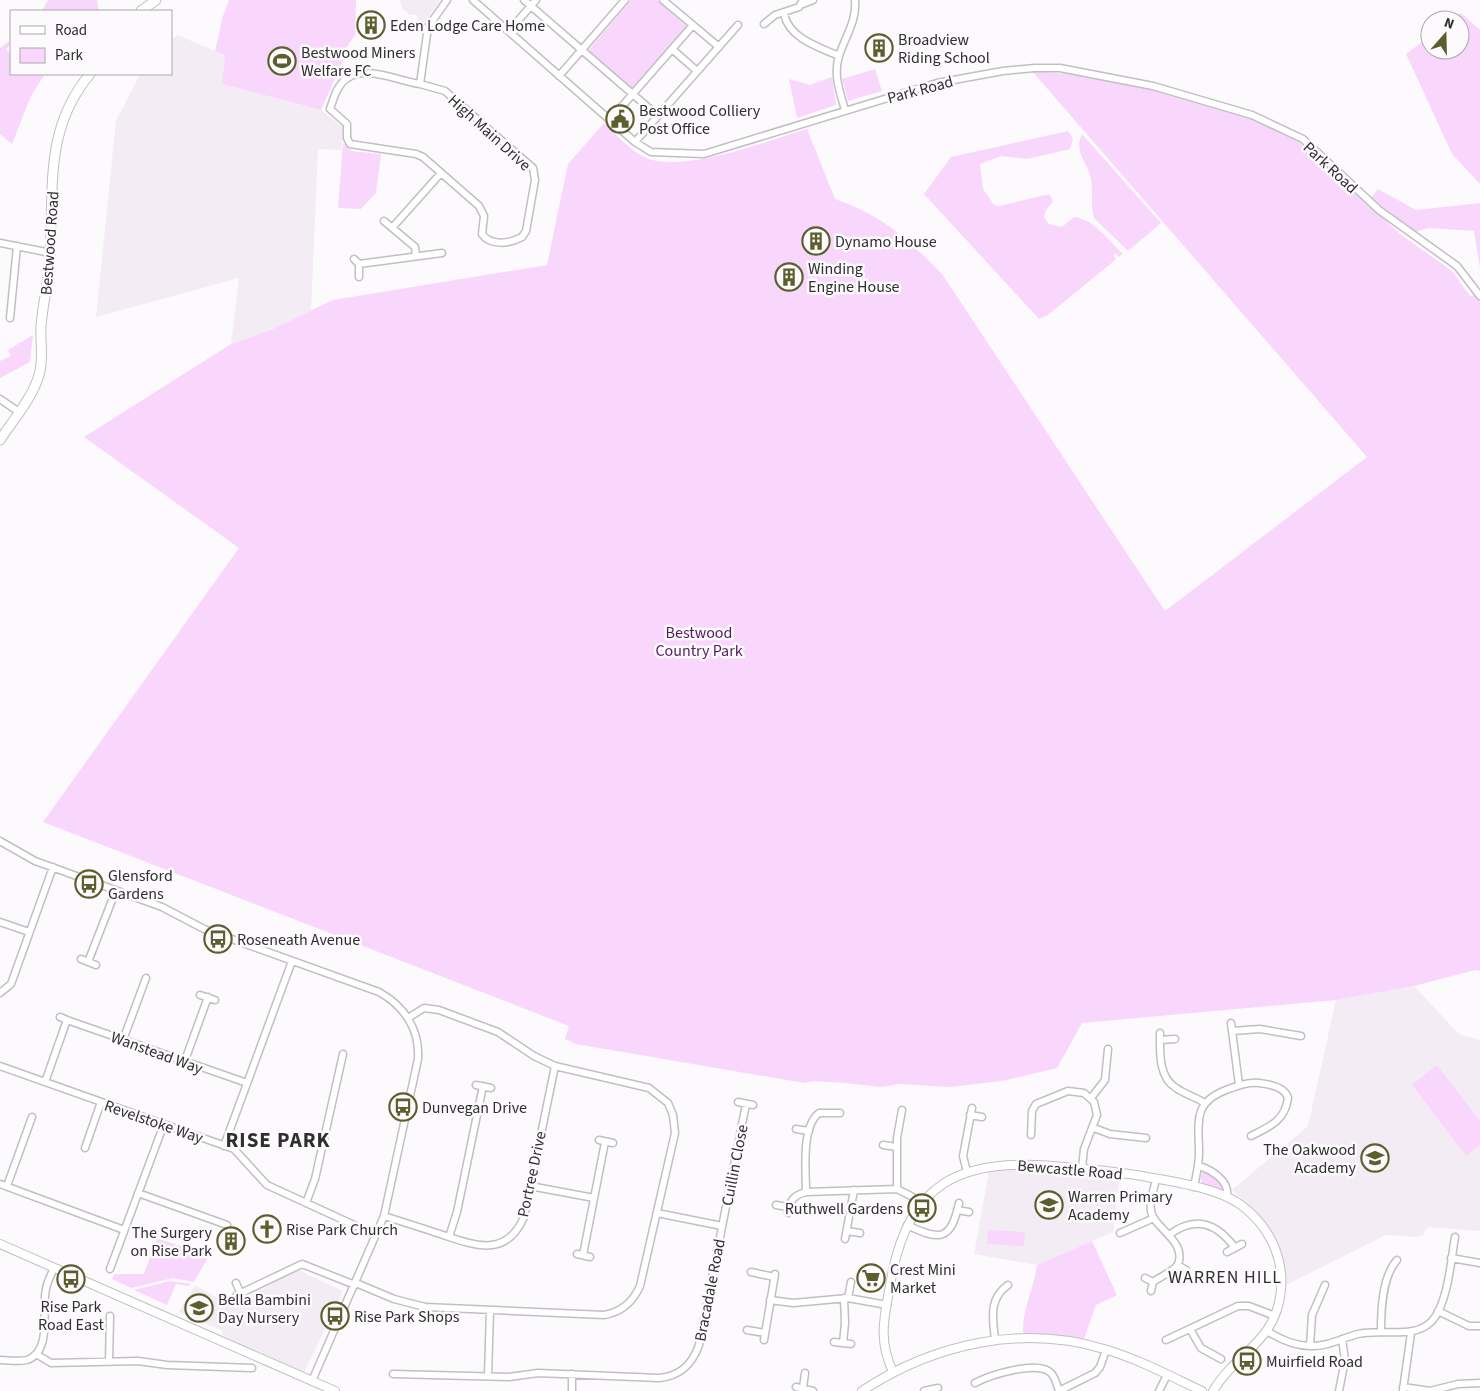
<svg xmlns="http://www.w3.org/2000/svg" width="1480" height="1391" font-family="'Source Sans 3',sans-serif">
	<rect width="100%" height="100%" fill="#fcfafc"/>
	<path fill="#f4ecf4" d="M 400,0 L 440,0 L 422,27 L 418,25 L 417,15 L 410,15 L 402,8 Z
		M 177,35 L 225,55 L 222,84 L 321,110 L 343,127 L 342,150 L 318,149 L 311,311 L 273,329 L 231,344 L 239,278 L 96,317 L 116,121 L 140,74 L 171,74 L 171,40 Z
		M 1414,986 L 1459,1034 L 1480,1040 L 1480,1231 L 1427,1227 L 1423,1235 L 1418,1237 L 1386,1235 L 1286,1285 L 1283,1258 L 1271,1232 L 1259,1215 L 1232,1190 L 1308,1126 L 1336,1000 Z
		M 1007,1169 L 1058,1171 L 1120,1178 L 1113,1232 L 1037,1265 L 974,1254 L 989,1171 Z
		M 298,1270 L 343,1291 L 304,1373 L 222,1335 L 223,1331 L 179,1312 L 195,1285 L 231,1306 Z"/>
	<path fill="#f9d7fd" d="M 48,0 L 97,0 L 99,11 L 42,11 Z
		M 229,0 L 356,0 L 355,35 L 346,48 L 343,61 L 321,110 L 222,84 L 225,55 L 215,51 L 223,16 Z
		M 631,0 L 657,0 L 686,26 L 685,30 L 634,90 L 630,90 L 587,52 Z
		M 1461,13 L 1480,30 L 1480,184 L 1452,154 L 1406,54 L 1430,36 L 1430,50 L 1460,50 L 1460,20 L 1451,20 Z
		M 9,41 L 11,43 L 6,50 L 11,53 L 11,74 L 45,74 L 31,96 L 12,144 L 0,134 L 0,48 Z
		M 875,69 L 882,91 L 848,101 L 842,79 Z
		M 1032,71 L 1082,75 L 1133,84 L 1252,119 L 1298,141 L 1333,171 L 1400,234 L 1452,271 L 1470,296 L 1480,295 L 1480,971 L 1475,970 L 1414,986 L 1336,1000 L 1082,1023 L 1057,1068 L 1002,1081 L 950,1087 L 899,1084 L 882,1087 L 845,1083 L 814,1081 L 804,1083 L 576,1044 L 565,1039 L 569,1026 L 43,822 L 239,548 L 84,437 L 231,344 L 273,329 L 333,300 L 547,265 L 568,164 L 604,123 C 616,134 628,148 642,156 C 678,176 769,140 807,129 L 835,199 C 884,216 907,239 942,274 L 1165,611 L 1367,457 Z
		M 832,77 L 836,105 L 797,118 L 789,79 L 810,85 Z
		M 1068,131 L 1073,139 L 1070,149 L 1027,159 L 1001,156 L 980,164 L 983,189 L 994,205 L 999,206 L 1045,195 L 1050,195 L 1053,202 L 1046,210 L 1044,217 L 1049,224 L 1062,227 L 1074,217 C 1094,219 1109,241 1123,254 L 1118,257 L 1116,253 L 1113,256 L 1116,258 L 1114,261 L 1048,315 L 1039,319 L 924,194 L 951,157 Z
		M 1082,134 L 1161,223 L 1128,251 L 1094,218 C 1090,204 1094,189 1090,175 C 1085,159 1074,151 1082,134 Z
		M 343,143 L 352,151 L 381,154 L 376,193 L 361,209 L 338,208 Z
		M 1378,189 L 1416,210 L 1480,203 L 1480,268 L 1474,231 L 1428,228 L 1416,232 L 1371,198 Z
		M 33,335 L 30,362 L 0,378 L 0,361 L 11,356 L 8,350 Z
		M 1437,1065 L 1480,1121 L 1480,1145 L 1466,1156 L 1412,1085 Z
		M 1203,1171 L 1207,1171 L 1223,1186 L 1223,1191 L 1204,1186 L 1200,1178 Z
		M 988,1230 L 1025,1232 L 1024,1246 L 987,1244 Z
		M 157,1238 L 209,1256 L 194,1282 L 173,1278 L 131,1288 L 112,1279 L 115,1274 L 144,1274 Z
		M 1092,1241 L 1117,1295 L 1096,1305 L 1084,1339 L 1023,1333 C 1022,1310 1034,1288 1037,1265 Z
		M 170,1281 L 191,1284 L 188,1286 L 176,1284 L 167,1305 L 134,1290 Z"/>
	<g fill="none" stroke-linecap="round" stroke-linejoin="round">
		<g stroke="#c1bfc2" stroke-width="9">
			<path id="minor" d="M 473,0 L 635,142 L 651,152 L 704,154 L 937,83 L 1003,71 L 1035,68 L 1060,68 L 1153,86 L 1252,115 L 1303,139 L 1379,210 L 1457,266 L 1480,296
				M 524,0 L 658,116
				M 663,0 L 719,47
				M 803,4 L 813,0
				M 784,14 C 789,38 818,47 839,56
				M 764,24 L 775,15 L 799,7 L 803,0
				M 509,31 L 536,0
				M 672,49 L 697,71
				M 559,76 L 625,0
				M 420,84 L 445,91 L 533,168 L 535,180 L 526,231 L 522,237 C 509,244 490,246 482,234 L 484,216 L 479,206 L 423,157 L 416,154 L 350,144 L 347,138 L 347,124 L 330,109 C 333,101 335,91 341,84 C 359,61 397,81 420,84 L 428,27 L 447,0
				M 845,110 C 840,92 833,75 839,56 C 845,37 857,21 855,0
				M 610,120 L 693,25
				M 635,142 L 738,25
				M 384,221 L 415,247 L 416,256
				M 392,228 L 441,173
				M 0,243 L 51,253
				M 354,259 L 359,264 L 359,277
				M 359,264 L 442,253
				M 10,318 L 17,246
				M 0,399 L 19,412
				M 0,841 L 35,861 L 162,907 L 204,929 L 379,992 C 404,1006 420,1029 418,1059 L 384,1216 L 312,1381
				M 0,922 L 29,932
				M 81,959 L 96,965
				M 88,962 L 116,890
				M 0,993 L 11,984 L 53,867
				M 200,995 L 215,1000
				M 60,1017 L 67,1020
				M 1231,1023 L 1239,1085
				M 1232,1031 L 1260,1029 L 1301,1036
				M 1160,1033 C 1160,1051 1158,1077 1176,1088 C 1185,1094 1195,1097 1205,1103
				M 123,1040 L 146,978
				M 1160,1040 L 1175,1039
				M 184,1063 L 208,997
				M 0,1066 L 234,1149 L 267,1185 L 376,1235
				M 45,1082 L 67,1020 L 247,1083
				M 476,1085 L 491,1088
				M 1091,1098 L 1105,1080 L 1108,1049
				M 738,1102 L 753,1105
				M 970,1115 L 982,1117
				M 1094,1128 L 1110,1134 L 1146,1138
				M 796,1129 L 809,1131
				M 1031,1135 L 1032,1111 L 1036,1104 L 1068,1091 L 1084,1093 L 1094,1102 L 1097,1115 L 1084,1149 L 1082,1168
				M 599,1140 L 613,1143
				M 883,1145 L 897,1147
				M 224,1146 L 292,961
				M 85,1148 L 101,1102
				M 1198,1166 C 1211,1169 1230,1181 1227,1197
				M 967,1172 L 963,1156 L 972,1108
				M 0,1184 L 124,1230
				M 7,1186 L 32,1117
				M 530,1186 L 594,1198
				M 1194,1187 C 1196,1176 1199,1165 1199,1153 C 1199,1123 1192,1103 1226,1090 C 1237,1086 1247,1082 1259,1083 C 1269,1084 1285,1087 1288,1098 C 1285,1121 1269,1127 1251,1136
				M 897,1189 L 897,1138 L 902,1110
				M 806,1192 C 806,1171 801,1127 819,1113 L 840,1113
				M 138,1193 L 227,1225
				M 306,1203 L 315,1179 L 343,1054
				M 776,1205 L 788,1207
				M 957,1210 L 969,1212
				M 657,1213 L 722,1226
				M 788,1213 C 789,1201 794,1195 806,1192 L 897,1189 L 911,1196 L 921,1204
				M 384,1216 C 403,1222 422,1228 440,1234 C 473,1245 506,1259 524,1217 L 555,1066
				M 907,1225 C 940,1241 951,1241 959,1203
				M 847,1231 L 860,1233
				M 1120,1233 L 1154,1218
				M 1169,1235 C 1195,1215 1217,1223 1235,1248
				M 449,1237 L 457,1212 L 483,1086
				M 845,1239 L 854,1190
				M 1227,1252 L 1242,1244
				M 577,1254 L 590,1257
				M 583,1255 L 605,1142
				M 1451,1258 L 1480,1263
				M 1178,1265 L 1186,1270
				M 110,1269 L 164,1124
				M 751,1272 L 774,1277
				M 1145,1278 L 1153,1282 L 1151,1291
				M 1153,1282 C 1159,1277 1175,1271 1178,1264 C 1186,1244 1161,1231 1153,1217 C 1147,1206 1154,1190 1156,1179
				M 236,1283 L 241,1294
				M 356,1283 L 394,1299 L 425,1307 L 604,1315 C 622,1312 633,1302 640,1286 L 675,1133 L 673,1115 L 668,1103 L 649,1088 L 555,1066 L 534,1056 L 498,1032 L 439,1010 L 424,1008 L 408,1018
				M 848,1298 L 851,1282
				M 234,1299 L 237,1295 L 302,1264 L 355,1285
				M 770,1300 L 793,1303 L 848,1298 L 887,1305
				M 1438,1311 L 1469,1326 L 1480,1326
				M 1190,1329 L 1201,1348 L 1221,1359
				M 747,1330 L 765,1333
				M 1267,1331 C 1281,1340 1294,1346 1310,1346 C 1327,1347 1342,1338 1358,1334 C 1382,1328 1414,1340 1432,1321 C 1448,1303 1451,1260 1455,1237
				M 1381,1331 C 1381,1310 1382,1277 1397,1260
				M 764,1340 L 775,1274
				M 995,1340 C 993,1319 988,1299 1008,1285
				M 1166,1340 L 1238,1306 L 1249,1306 L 1275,1316
				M 834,1342 L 851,1344
				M 843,1343 L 845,1323 L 844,1298
				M 1310,1346 L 1312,1315 L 1325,1285
				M 36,1354 L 51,1363 L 138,1361 L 167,1365 L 252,1368
				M 0,1360 C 8,1360 19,1362 27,1360 C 53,1351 41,1310 46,1289 C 47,1282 51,1275 54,1268
				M 109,1362 L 110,1316
				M 393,1374 L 509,1377 L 538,1373 L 659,1378 C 680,1376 692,1365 699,1345 L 746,1104
				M 488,1376 L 490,1310
				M 975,1383 C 990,1375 1037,1360 1051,1373 C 1055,1377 1057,1385 1059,1391
				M 796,1387 L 813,1391
				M 1403,1387 L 1430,1391 L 1458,1384 L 1480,1383
				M 803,1388 L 805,1373
				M 1403,1390 L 1411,1333
				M 572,1391 L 572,1374
				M 924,1391 L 938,1388
				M 1059,1391 L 1095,1373 L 1100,1367 L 1106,1350
				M 1159,1391 L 1167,1375
				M 1339,1391 L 1345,1360 L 1342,1339"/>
		</g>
		<g stroke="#c1bfc2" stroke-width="10">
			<path id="tertiary" d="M 0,1244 L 335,1391
				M 893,1372 C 877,1338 885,1315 891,1280 C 908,1183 960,1158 1053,1166 C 1081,1168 1109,1171 1136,1175 C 1167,1181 1215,1186 1241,1205 C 1268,1225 1284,1256 1281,1290 C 1276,1343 1236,1352 1213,1391
				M 862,1391 C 933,1344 1021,1324 1104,1349 C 1138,1359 1170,1376 1202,1391"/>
		</g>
		<g stroke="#c1bfc2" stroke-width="11">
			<path id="secondary" d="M 141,11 L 156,0
				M 0,440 C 13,420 32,399 39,375 C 44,359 40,343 41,326 C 43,302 49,279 50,255 C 54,188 44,129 90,74"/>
		</g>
		<use href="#minor" stroke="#fff" stroke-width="6"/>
		<use href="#tertiary" stroke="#fff" stroke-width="8"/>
		<use href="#secondary" stroke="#fff" stroke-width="9"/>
	</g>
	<defs>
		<g id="building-ring" transform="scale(1.4375)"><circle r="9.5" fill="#fcfafc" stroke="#5b5f2d" stroke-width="1.5"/><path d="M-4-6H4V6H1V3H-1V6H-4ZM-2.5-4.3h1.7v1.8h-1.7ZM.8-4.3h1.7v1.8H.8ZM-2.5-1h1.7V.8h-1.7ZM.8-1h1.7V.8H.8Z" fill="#5b5f2d"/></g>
		<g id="stadium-ring" transform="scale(1.4375)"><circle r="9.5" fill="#fcfafc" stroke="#5b5f2d" stroke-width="1.5"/><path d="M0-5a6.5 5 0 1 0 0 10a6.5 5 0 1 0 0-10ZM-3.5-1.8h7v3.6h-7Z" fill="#5b5f2d"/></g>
		<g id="civic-ring" transform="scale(1.4375)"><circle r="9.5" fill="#fcfafc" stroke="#5b5f2d" stroke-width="1.5"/><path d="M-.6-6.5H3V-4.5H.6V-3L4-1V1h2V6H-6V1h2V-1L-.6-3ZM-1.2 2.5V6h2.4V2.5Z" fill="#5b5f2d"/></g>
		<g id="bus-ring" transform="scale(1.4375)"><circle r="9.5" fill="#fcfafc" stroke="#5b5f2d" stroke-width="1.5"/><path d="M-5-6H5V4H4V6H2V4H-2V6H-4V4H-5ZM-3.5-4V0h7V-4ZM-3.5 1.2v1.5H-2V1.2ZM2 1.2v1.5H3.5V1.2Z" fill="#5b5f2d"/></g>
		<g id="school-ring" transform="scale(1.4375)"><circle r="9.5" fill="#fcfafc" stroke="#5b5f2d" stroke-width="1.5"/><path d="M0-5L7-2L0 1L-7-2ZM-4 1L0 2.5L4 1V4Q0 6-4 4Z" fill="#5b5f2d"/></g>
		<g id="church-ring" transform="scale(1.4375)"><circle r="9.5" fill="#fcfafc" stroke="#5b5f2d" stroke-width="1.5"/><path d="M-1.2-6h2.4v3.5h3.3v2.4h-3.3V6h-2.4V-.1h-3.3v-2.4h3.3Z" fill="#5b5f2d"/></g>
		<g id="supermarket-ring" transform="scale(1.4375)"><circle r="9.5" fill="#fcfafc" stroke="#5b5f2d" stroke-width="1.5"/><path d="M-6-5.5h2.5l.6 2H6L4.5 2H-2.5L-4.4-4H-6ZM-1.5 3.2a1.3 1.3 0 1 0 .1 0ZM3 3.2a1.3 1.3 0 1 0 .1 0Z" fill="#5b5f2d"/></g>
	</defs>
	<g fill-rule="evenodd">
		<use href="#building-ring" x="371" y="25"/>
		<use href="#building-ring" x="879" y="48"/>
		<use href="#stadium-ring" x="282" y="61"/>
		<use href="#civic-ring" x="620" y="119"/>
		<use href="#building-ring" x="816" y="241"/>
		<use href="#building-ring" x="789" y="277"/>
		<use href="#bus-ring" x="89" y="884"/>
		<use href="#bus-ring" x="218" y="939"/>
		<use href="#bus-ring" x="403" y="1107"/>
		<use href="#school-ring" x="1375" y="1158"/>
		<use href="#school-ring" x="1049" y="1205"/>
		<use href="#bus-ring" x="922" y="1208"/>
		<use href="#church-ring" x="267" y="1229"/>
		<use href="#building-ring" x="231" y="1241"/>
		<use href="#supermarket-ring" x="871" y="1278"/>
		<use href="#bus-ring" x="71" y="1279"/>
		<use href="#school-ring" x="199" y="1308"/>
		<use href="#bus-ring" x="335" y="1316"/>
		<use href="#bus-ring" x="1247" y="1361"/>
	</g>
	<g text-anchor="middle" stroke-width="5" stroke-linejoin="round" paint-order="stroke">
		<g font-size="16" fill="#302f30" stroke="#fcfafc" text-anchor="start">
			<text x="390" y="31">Eden Lodge Care Home</text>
			<text x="898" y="45">Broadview<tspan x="898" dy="18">Riding School</tspan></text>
			<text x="301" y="58">Bestwood Miners<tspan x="301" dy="18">Welfare FC</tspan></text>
			<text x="639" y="116">Bestwood Colliery<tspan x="639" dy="18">Post Office</tspan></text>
			<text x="835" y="247">Dynamo House</text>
			<text x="808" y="274">Winding<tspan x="808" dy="18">Engine House</tspan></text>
			<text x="108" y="881">Glensford<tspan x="108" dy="18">Gardens</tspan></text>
			<text x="237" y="945">Roseneath Avenue</text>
			<text x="422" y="1113">Dunvegan Drive</text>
			<text x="1356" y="1155" text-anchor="end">The Oakwood<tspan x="1356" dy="18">Academy</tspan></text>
			<text x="1068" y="1202">Warren Primary<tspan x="1068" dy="18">Academy</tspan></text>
			<text x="903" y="1214" text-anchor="end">Ruthwell Gardens</text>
			<text x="286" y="1235">Rise Park Church</text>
			<text x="212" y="1238" text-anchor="end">The Surgery<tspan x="212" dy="18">on Rise Park</tspan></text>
			<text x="890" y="1275">Crest Mini<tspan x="890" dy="18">Market</tspan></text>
			<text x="218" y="1305">Bella Bambini<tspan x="218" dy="18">Day Nursery</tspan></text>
			<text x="71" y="1312" text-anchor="middle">Rise Park<tspan x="71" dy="18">Road East</tspan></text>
			<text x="354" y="1322">Rise Park Shops</text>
			<text x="1266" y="1367">Muirfield Road</text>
		</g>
		<g font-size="16" fill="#302f30" stroke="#fcfafc">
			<text transform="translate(920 89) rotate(-15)" y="6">Park Road</text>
			<text transform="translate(490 132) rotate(42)" y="6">High Main Drive</text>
			<text transform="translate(1331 167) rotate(43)" y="6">Park Road</text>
			<text transform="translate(49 243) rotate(-86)" y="6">Bestwood Road</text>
			<text transform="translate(157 1052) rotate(20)" y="6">Wanstead Way</text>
			<text transform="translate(154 1121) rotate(19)" y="6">Revelstoke Way</text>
			<text transform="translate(734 1165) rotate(-79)" y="6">Cuillin Close</text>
			<text transform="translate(1070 1169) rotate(5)" y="6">Bewcastle Road</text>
			<text transform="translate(531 1174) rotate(-78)" y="6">Portree Drive</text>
			<text transform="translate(709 1290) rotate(-79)" y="6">Bracadale Road</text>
		</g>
		<g font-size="16" fill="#551c5d" stroke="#fcfafc">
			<text x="699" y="638">Bestwood<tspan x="699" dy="18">Country Park</tspan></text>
		</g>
		<g font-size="18" letter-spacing="1" fill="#302f30" stroke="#fcfafc">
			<text x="1225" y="1283">WARREN HILL</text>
		</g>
		<g font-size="21" font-weight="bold" letter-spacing="1" fill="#302f30" stroke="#fcfafc">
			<text x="278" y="1147">RISE PARK</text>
		</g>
	</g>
	<rect x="10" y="10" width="162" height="65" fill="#fcfafc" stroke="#aaa9aa"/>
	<rect x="20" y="26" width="25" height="8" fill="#ffffff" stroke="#aaa9aa"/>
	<text x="55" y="35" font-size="15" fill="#302f30">Road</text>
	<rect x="20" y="48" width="25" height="15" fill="#f9d7fd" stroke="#aaa9aa"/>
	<text x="55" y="60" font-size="15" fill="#302f30">Park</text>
	<g transform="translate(1445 35) rotate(20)"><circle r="24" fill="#fcfafc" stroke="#aaa9aa"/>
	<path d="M0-4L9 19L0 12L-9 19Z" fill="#5b5f2d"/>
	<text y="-8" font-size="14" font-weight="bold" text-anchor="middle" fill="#302f30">N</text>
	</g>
</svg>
